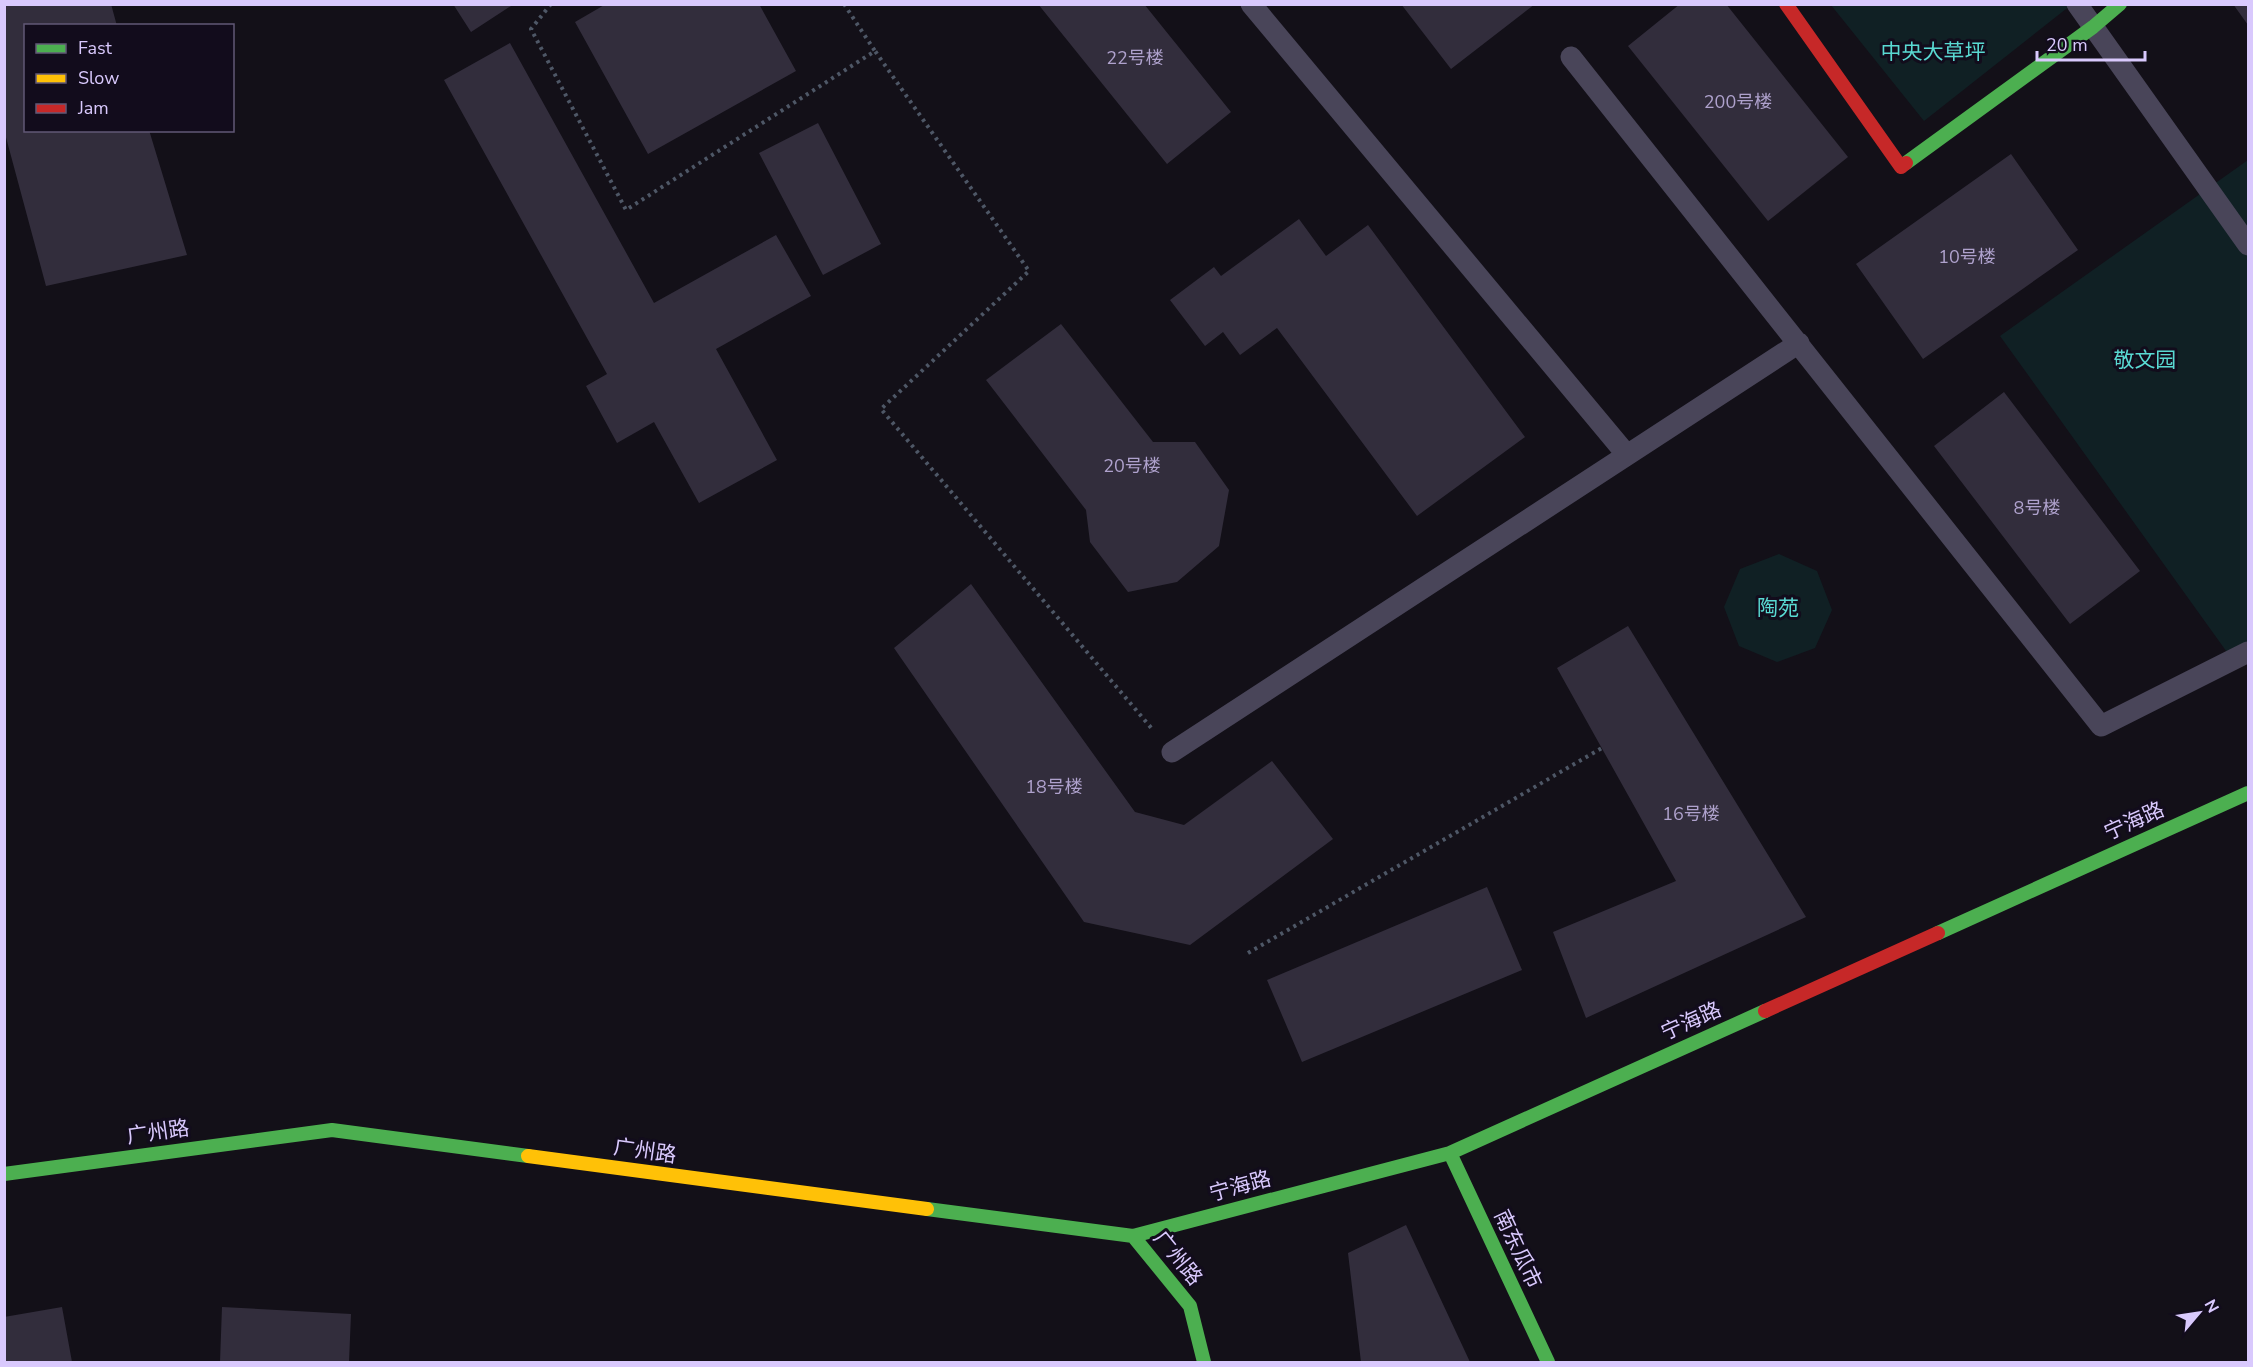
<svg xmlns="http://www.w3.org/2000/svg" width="2253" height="1367" font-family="'Nunito Sans','Noto Sans SC',sans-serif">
	<rect width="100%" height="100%" fill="#131018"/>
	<path fill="#102024" d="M 1831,5 L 2071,5 L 1924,121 Z
		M 2248,160 L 2248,645 L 2229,655 L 2000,336 Z
		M 1779,554 L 1817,571 L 1832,610 L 1815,648 L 1777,662 L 1739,646 L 1724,607 L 1740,569 Z"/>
	<path fill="#322d3c" d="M 4,4 L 111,4 L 117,26 L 26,26 L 26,130 L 149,130 L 187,255 L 46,286 L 4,130 Z
		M 453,4 L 514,4 L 471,32 Z
		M 606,4 L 759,4 L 796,71 L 648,154 L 575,22 Z
		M 1038,4 L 1144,4 L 1231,112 L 1167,164 Z
		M 1401,4 L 1535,4 L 1451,69 Z
		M 1680,4 L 1726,4 L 1848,157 L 1768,221 L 1628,46 Z
		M 2233,4 L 2248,4 L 2248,25 Z
		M 510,43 L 654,303 L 776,235 L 811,296 L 716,349 L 777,460 L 699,503 L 654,422 L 617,443 L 586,386 L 607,374 L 444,80 Z
		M 818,123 L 881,244 L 823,275 L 759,153 Z
		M 2011,154 L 2078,250 L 1923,359 L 1856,264 Z
		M 1299,219 L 1326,256 L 1368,225 L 1525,437 L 1417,516 L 1277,328 L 1240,355 L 1223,332 L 1205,346 L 1170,300 L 1214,267 L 1221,276 Z
		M 1061,324 L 1153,442 L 1195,442 L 1229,490 L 1219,546 L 1177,582 L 1128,592 L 1090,542 L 1086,510 L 986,380 Z
		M 2004,392 L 2140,571 L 2070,624 L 1934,446 Z
		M 971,584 L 1135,812 L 1184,825 L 1272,761 L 1333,839 L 1190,945 L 1084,922 L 894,648 Z
		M 1628,626 L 1806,917 L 1586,1018 L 1553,932 L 1676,881 L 1557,668 Z
		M 1487,887 L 1522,970 L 1302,1062 L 1267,980 Z
		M 1406,1225 L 1470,1362 L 1361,1362 L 1348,1253 Z
		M 62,1307 L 72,1362 L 4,1362 L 4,1317 Z
		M 222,1307 L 351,1314 L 349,1362 L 220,1362 Z"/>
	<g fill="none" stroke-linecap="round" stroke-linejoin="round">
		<path stroke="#4e5766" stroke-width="4" stroke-dasharray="3 4.5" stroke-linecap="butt" d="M 551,4 L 531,29 L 626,210 L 875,51 L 1029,271 L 881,409 L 1153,730
			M 844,4 L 875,51
			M 1248,953 L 1602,748"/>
		<path stroke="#494559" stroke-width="21" d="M 1251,4 L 1627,455
			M 2077,4 L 2248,245
			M 1571,57 L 2101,726 L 2248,652
			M 1172,752 L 1799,343"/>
		<path stroke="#4caf50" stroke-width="14" d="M 1906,163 L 2093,27 L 2120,4
			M 1938,933 L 2248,793
			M 1450,1153 L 1548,1362
			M 4,1174 L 332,1130 L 528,1156
			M 927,1209 L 1133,1236 L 1190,1306 L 1204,1362
			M 1133,1236 L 1450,1153 L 1765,1011"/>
		<path stroke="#ffc107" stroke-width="14" d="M 528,1156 L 927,1209"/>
		<path stroke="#c62828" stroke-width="14" d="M 1786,4 L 1901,167 L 1906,163
			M 1765,1011 L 1938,933"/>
	</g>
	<g text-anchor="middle" stroke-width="6" stroke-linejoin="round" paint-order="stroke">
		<g font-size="18" fill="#afa2cd">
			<text x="1135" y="64">22号楼</text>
			<text x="1738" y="108">200号楼</text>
			<text x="1967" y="263">10号楼</text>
			<text x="1132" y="472">20号楼</text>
			<text x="2037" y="514">8号楼</text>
			<text x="1054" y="793">18号楼</text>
			<text x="1691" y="820">16号楼</text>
		</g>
		<g font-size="21" fill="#59d9d2" stroke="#120c1c">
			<text x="1933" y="59">中央大草坪</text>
			<text x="2145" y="367">敬文园</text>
			<text x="1778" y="615">陶苑</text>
		</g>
		<g font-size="21" fill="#d9c9fd" stroke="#120c1c">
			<text transform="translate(2134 821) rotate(-24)" y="7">宁海路</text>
			<text transform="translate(1691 1021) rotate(-24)" y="7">宁海路</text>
			<text transform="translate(158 1132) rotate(-8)" y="7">广州路</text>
			<text transform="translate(645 1151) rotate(8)" y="7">广州路</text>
			<text transform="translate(1240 1186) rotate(-15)" y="7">宁海路</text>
			<text transform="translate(1518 1249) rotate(65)" y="7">南东瓜市</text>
			<text transform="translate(1178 1258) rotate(51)" y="7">广州路</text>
		</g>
	</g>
	<rect width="2253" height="1367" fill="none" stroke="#d9c9fd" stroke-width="12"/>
	<rect x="24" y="24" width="210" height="108" fill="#120c1c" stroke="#625876" stroke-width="1.5"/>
	<rect x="36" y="44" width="30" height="9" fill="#4caf50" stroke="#625876" stroke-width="1.5"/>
	<text x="78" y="54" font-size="18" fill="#d9c9fd">Fast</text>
	<rect x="36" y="74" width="30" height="9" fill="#ffc107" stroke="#625876" stroke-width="1.5"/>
	<text x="78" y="84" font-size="18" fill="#d9c9fd">Slow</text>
	<rect x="36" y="104" width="30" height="9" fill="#c62828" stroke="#625876" stroke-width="1.5"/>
	<text x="78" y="114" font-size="18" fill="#d9c9fd">Jam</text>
	<g transform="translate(2199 1313) rotate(61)" stroke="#120c1c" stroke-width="4.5" paint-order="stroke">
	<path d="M0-4.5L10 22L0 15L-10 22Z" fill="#d9c9fd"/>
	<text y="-9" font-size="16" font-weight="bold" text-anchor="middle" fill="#d9c9fd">N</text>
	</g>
	<path d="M2037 51v9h108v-9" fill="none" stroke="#d9c9fd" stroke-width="3"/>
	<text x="2046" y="51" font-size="18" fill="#d9c9fd" stroke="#120c1c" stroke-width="4.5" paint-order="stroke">20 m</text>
</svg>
